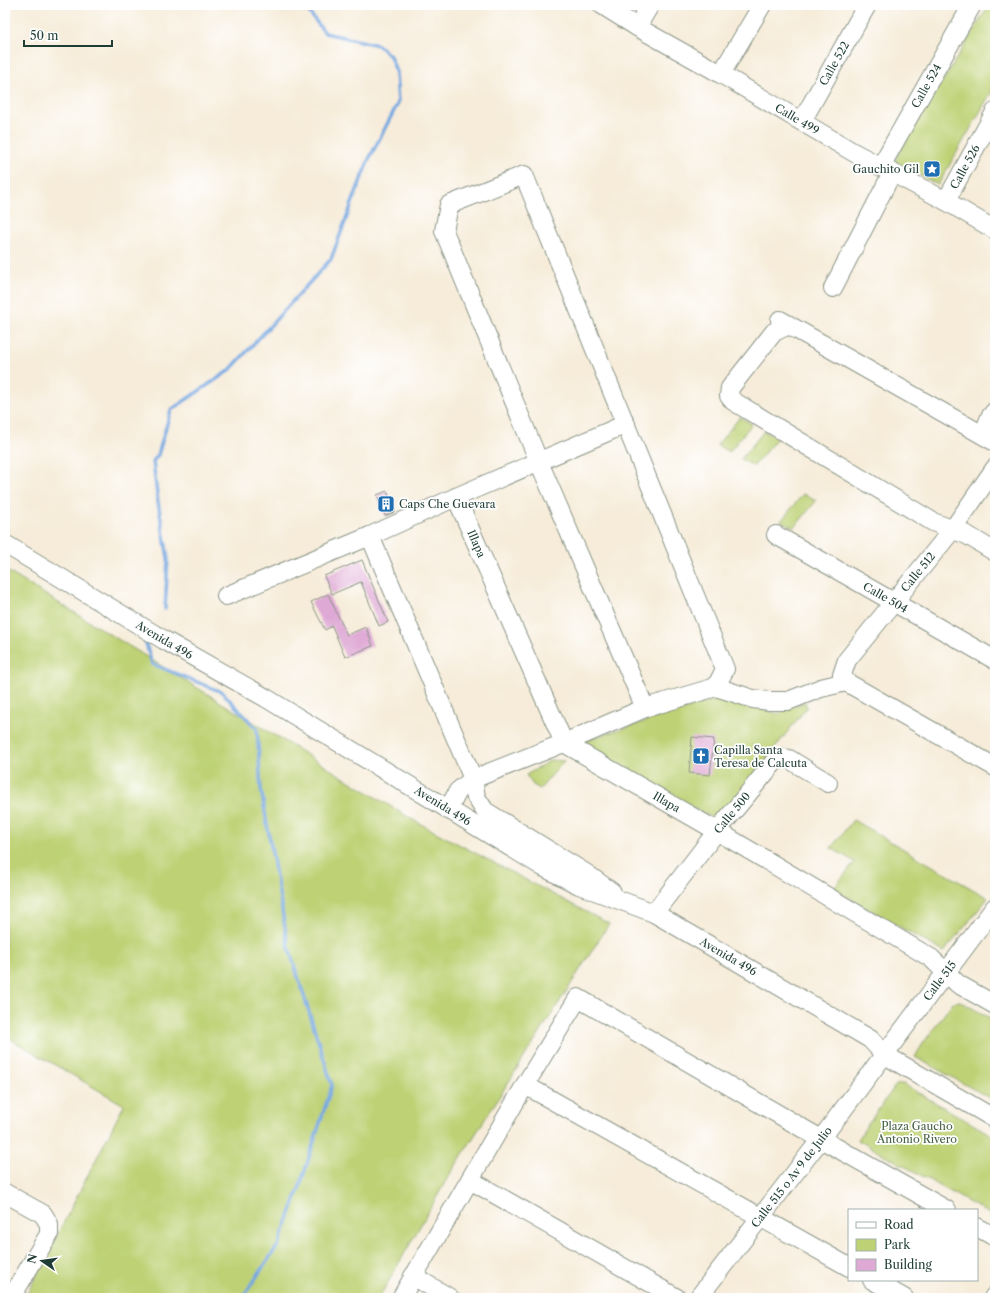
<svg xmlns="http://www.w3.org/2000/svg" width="1000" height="1303" font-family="'Libre Caslon Text',serif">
	<rect width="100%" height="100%" fill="#fff"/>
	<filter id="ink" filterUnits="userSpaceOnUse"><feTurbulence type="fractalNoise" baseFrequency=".025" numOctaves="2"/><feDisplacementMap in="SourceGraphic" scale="8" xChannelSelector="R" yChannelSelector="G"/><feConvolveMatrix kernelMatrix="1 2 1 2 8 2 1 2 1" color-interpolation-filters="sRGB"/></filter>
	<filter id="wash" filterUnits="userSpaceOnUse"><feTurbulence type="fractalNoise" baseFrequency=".012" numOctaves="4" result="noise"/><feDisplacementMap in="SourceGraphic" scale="16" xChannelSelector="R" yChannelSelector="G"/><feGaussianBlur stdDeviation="0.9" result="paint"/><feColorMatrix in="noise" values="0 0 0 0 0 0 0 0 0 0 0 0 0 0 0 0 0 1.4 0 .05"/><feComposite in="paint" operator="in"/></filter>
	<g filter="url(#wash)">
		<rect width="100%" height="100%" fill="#f6ecd9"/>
		<path fill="#bed174" stroke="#6e8754" d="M 988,7 L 995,11 L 995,86 L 938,185 L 894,161 Z
			M 740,417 L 752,424 L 729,452 L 717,445 Z
			M 764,431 L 777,438 L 754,466 L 741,459 Z
			M 803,494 L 816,501 L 794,528 L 781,521 Z
			M 5,570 L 413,820 L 609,924 L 447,1179 L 379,1298 L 25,1298 L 124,1105 L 5,1036 Z
			M 728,698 L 779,714 L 784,709 L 805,702 L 807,707 L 721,817 L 716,820 L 681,802 L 584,745 L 586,740 L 717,699 Z
			M 551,760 L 564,761 L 540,789 L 533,785 L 526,775 Z
			M 853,820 L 988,898 L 944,952 L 833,889 L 855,862 L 831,848 Z
			M 960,1001 L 995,1021 L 995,1101 L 915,1057 L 922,1045 L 953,1002 Z
			M 903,1084 L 995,1137 L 995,1217 L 858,1140 L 865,1128 L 896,1085 Z"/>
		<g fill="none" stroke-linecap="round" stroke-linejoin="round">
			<path stroke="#75a7e1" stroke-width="3.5" d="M 165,609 L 168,558 L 158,502 L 153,461 L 158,455 L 171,410 L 230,370 L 331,259 L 368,161 L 398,103 L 396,72 L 390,56 L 378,45 L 325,33 L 308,11 L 307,5
				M 144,637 L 152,664 L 222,692 L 257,729 L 261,789 L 288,945 L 332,1085 L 298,1192 L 279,1244 L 242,1298"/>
		</g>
		<g id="blocks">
			<path fill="#dfa9d5" d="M 387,491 L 395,512 L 385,516 L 377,495 Z
				M 362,560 L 388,622 L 379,626 L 361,582 L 332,594 L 324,576 Z
				M 328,594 L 347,635 L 366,627 L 373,646 L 345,657 L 332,626 L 325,630 L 311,602 Z
				M 692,737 L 714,739 L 710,775 L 689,773 Z"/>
		</g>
	</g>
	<g filter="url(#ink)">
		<use href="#blocks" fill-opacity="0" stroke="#8a9486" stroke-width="1"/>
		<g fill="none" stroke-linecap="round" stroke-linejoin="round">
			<g stroke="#8a9486" stroke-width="20">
				<g id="minor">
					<path id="s1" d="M 602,5 L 637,27 L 721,74 L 853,152 L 946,201 L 995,230"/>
					<path d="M 637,27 L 650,5"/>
					<path d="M 721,74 L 762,5"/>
					<path id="s2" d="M 802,121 L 867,5"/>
					<path id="s3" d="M 881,166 L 972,5"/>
					<path id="s4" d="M 946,201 L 995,112"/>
					<path d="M 833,288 L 892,173"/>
					<path d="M 780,320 L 995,442"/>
					<path d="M 789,325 L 774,332 L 730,388 L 729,396 L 733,401 L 933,522 L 967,535 L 995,552"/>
					<path d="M 983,435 L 990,417 L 995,411"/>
					<path d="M 995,468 L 953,529 L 847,660 L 842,675 L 846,682 L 995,767"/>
					<path id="s5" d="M 456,497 L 564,743 L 717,831 L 931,958 L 958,984 L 995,1005"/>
					<path id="s6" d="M 776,535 L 995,660"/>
					<path d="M 370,536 L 473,779 L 476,797 L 485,811 L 587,874 L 612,892"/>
					<path id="s7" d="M 5,544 L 164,640 L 266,698 L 543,867 L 579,885 L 654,913 L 870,1039 L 885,1055 L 995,1119"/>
					<path d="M 226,596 L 370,536 L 456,497 L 626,424"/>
					<path d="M 716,687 L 753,699 L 769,701 L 788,701 L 821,688 L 846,682"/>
					<path d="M 448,810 L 458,791 L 473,779 L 564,743 L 645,708 L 716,687 L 725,669 L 524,175 L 449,205 L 444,231 L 539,462 L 645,708"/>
					<path id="s8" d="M 654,913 L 717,831 L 775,761 L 784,758 L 789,759 L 828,783"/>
					<path d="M 525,1085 L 849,1267"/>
					<path d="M 470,1180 L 677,1298"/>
					<path d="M 5,1193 L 43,1214 L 49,1224 L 49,1234 L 11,1298"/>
					<path d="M 977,1227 L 995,1237"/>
					<path d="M 413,1276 L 450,1298"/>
					<path d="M 872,1280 L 904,1298"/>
					<path d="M 401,1298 L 525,1085 L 578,998 L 821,1139 L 947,1210"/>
					<path id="s9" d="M 698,1298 L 821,1139 L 995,907"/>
					<path d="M 993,1298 L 995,1295"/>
				</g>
			</g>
			<use href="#minor" stroke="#fff" stroke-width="18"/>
		</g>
	</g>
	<defs>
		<g id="sight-square" transform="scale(0.9)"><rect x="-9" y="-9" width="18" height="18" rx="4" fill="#1f6fb2" stroke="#fff"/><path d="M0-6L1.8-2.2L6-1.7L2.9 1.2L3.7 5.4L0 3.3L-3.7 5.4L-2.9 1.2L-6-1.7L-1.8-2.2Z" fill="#fff"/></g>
		<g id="building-square" transform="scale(0.9)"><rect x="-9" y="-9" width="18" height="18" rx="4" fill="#1f6fb2" stroke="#fff"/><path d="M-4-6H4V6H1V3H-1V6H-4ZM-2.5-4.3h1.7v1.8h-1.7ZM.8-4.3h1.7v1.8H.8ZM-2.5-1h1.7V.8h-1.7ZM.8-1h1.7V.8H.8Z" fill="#fff"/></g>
		<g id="church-square" transform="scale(0.9)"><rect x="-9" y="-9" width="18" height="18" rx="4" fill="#1f6fb2" stroke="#fff"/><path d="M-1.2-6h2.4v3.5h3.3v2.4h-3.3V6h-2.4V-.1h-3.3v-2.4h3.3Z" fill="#fff"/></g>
	</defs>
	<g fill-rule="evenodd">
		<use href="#sight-square" x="932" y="169"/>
		<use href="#building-square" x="386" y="504"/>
		<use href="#church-square" x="701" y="756"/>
	</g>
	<g text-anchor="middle" stroke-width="3.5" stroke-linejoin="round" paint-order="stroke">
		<g font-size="11" fill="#1f3d34" stroke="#fff">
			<text dy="4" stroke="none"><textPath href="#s2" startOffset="66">Calle 522</textPath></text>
			<text dy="4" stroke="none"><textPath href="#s3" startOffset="92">Calle 524</textPath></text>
			<text dy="4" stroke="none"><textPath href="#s1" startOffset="226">Calle 499</textPath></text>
			<text dy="4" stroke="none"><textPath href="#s4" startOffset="39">Calle 526</textPath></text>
			<text dy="4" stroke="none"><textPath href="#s5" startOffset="51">Illapa</textPath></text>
			<text transform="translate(918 572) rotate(-51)" y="4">Calle 512</text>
			<text dy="4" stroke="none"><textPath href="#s6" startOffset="126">Calle 504</textPath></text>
			<text dy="4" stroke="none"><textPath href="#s7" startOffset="186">Avenida 496</textPath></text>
			<text dy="4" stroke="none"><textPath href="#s5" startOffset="387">Illapa</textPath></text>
			<text dy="4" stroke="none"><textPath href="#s7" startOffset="510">Avenida 496</textPath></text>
			<text dy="4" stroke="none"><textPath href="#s8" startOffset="127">Calle 500</textPath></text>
			<text dy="4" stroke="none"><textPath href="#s7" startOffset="834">Avenida 496</textPath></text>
			<text dy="4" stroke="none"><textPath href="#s9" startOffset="399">Calle 515</textPath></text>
			<text dy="4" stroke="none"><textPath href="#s9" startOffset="153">Calle 515 o Av 9 de Julio</textPath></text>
		</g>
		<g font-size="11" fill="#1f3d34" stroke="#fff" text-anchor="start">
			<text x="919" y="173" text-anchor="end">Gauchito Gil</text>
			<text x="399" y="508">Caps Che Guevara</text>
			<text x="714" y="754">Capilla Santa<tspan x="714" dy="13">Teresa de Calcuta</tspan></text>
		</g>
		<g font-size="11" fill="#476244" stroke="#fff">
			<text x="917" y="1130">Plaza Gaucho<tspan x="917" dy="13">Antonio Rivero</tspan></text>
		</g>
	</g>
	<rect width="1000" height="1303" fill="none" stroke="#fff" stroke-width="20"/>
	<rect x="848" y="1209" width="130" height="72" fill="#ffffff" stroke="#a5b1ae"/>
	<rect x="856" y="1222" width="20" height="6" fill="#ffffff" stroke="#a5b1ae"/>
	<text x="884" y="1229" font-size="12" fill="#1f3d34">Road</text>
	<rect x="856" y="1239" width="20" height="12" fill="#bed174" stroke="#a5b1ae"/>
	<text x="884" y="1249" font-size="12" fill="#1f3d34">Park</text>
	<rect x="856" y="1259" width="20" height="12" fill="#dfa9d5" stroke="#a5b1ae"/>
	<text x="884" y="1269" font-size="12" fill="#1f3d34">Building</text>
	<g transform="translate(42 1261) rotate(283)" stroke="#ffffff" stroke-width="3" paint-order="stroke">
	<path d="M0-3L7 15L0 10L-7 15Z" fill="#1f3d34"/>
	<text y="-6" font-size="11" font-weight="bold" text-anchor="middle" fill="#1f3d34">N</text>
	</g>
	<path d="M24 40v6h88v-6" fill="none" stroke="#1f3d34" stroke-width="2"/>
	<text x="30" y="40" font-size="12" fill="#1f3d34" stroke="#ffffff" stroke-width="3" paint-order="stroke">50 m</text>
</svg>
